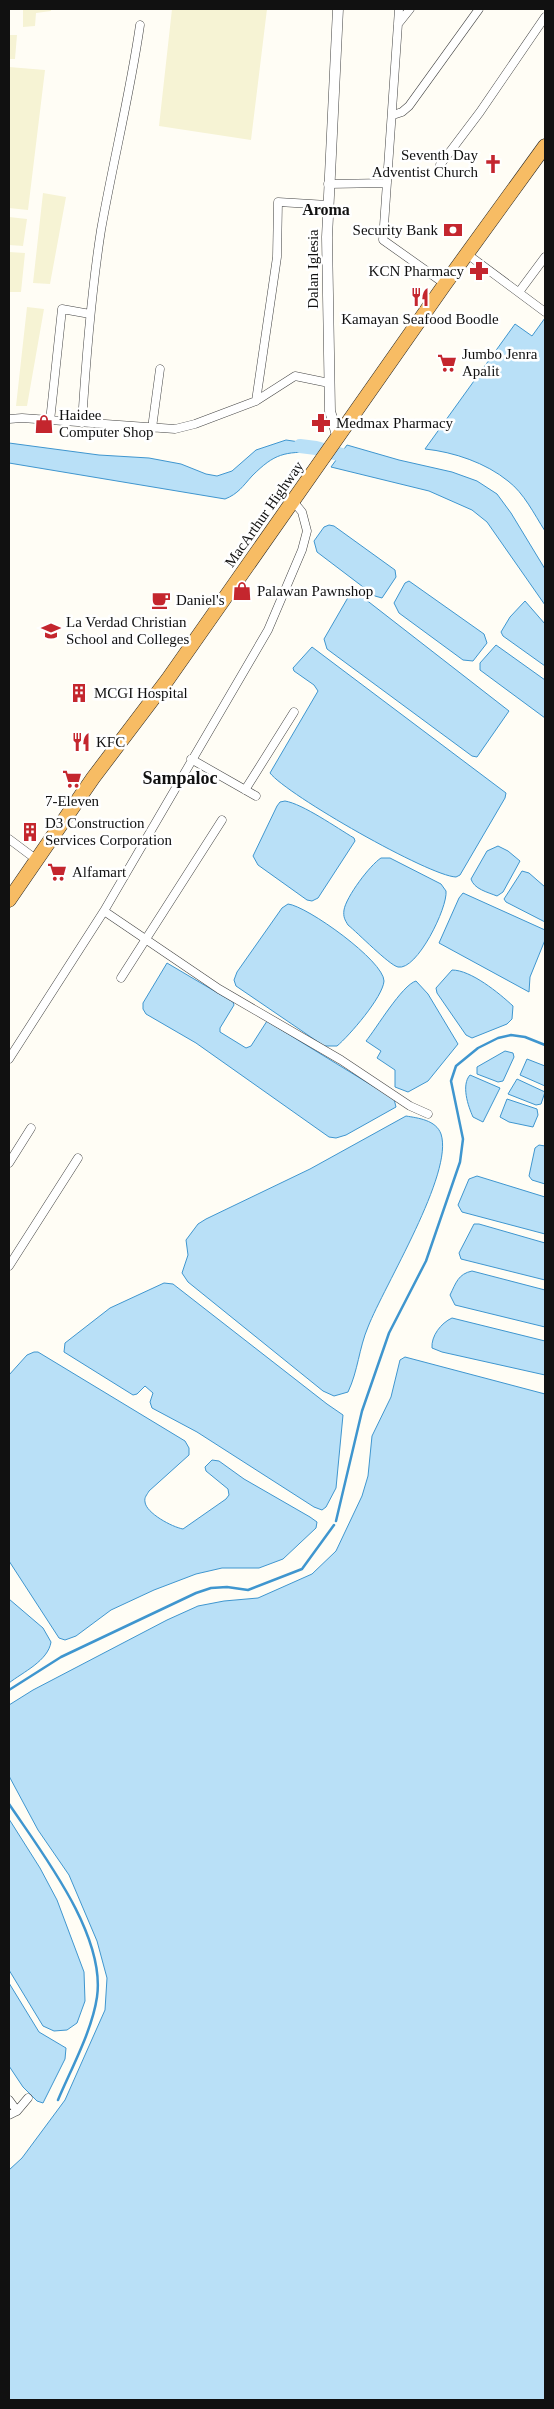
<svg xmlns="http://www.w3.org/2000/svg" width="554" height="2409" font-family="Georgia,serif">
	<rect width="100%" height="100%" fill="#fffdf5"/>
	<path fill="#f6f3d4" d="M 23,9 L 51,9 L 51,11 L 36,13 L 35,26 L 23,27 Z
		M 172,9 L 267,9 L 251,140 L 159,126 Z
		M 9,35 L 17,35 L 15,59 L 9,59 Z
		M 9,67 L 45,70 L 28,210 L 9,208 Z
		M 43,193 L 66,197 L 50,284 L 33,283 Z
		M 9,217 L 27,219 L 23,246 L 9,245 Z
		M 9,252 L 25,253 L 21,292 L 9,292 Z
		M 27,307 L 44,309 L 27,406 L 16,406 Z"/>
	<path fill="#b9e0f7" stroke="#3f96cf" d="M 545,318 L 545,531 C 534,514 524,493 508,481 C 486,463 454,452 425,449 L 515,324 L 532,336 Z
		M 286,440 L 320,445 L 316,452 C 284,452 275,453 252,476 C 243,486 238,494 225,499 L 9,463 L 9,443 L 99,455 L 149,458 L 181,464 L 206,474 L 217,476 L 232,471 L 256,450 Z
		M 347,445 L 399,460 L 452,472 L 477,481 L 497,494 L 511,513 L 545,569 L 545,605 L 487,522 L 472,510 L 429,491 L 331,467 Z
		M 329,525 L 334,526 L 395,570 L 396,577 L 382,598 L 375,596 L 317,552 L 314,541 L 324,527 Z
		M 409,581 L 484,634 L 487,643 L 473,661 L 463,660 L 399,613 L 394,603 L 405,583 Z
		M 356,592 L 509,711 L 477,757 L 472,756 L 327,649 L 324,639 L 350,594 Z
		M 525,601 L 545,624 L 545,666 L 503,636 L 501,632 L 510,617 Z
		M 496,645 L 545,680 L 545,718 L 480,670 L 480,663 Z
		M 312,647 L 506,793 L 505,798 L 460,875 L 456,877 C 429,876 287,795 270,773 L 318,691 L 314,685 L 294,671 L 293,668 Z
		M 285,801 C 303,804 337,828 354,838 L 355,841 L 318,898 L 312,901 L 307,900 L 258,865 L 253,856 L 277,806 L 280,802 Z
		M 498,846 L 508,851 L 520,861 L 503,892 L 497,896 C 487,892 474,889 471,879 L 487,851 Z
		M 381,858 L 390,858 L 441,884 L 446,891 C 448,907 417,971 398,967 C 389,965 358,933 348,925 C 345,920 343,917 344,910 C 346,897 370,865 381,858 Z
		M 522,871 L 529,873 L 545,887 L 545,922 L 506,902 L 504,899 Z
		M 463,893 L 545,930 L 545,940 L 530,977 L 529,992 L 439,943 L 459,898 Z
		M 288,904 C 307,906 384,961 384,981 C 383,997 349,1036 337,1046 L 324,1046 L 236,986 L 234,980 L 237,972 L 282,908 Z
		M 167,963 L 233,1002 L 234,1005 L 220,1028 L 220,1032 L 246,1048 L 251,1046 L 267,1021 L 394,1099 L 396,1107 L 346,1135 L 336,1138 L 329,1137 L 196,1043 L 146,1014 L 143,1009 L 143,1003 Z
		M 452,970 C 471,970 499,993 513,1006 L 512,1019 L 507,1024 L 472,1038 L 466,1035 L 437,993 L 436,988 Z
		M 416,981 L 428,994 L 458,1044 L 428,1081 L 408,1092 L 395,1087 L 395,1070 L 377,1058 L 381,1051 L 366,1041 C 376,1029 402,985 416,981 Z
		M 505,1051 L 513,1053 L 514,1057 L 503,1081 L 498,1082 L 477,1074 L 477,1067 Z
		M 527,1059 L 545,1066 L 545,1086 L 520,1075 Z
		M 470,1075 L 500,1088 L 483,1122 L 473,1117 C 468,1106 461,1085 470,1075 Z
		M 517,1079 L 545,1092 L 541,1104 L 536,1105 L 508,1094 Z
		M 507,1099 L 537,1109 L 538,1115 L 533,1127 L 509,1122 L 500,1117 Z
		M 406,1116 C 418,1118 436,1120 441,1134 C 454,1173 384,1286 368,1327 C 359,1348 358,1371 348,1392 L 334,1396 L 323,1391 L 188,1282 L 182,1273 L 188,1255 L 186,1240 L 198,1224 L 206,1219 L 310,1169 Z
		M 539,1145 L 545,1146 L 545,1184 L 532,1180 L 529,1176 L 535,1148 Z
		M 477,1176 L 545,1197 L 545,1234 L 462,1212 L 458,1205 L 469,1179 Z
		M 474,1224 L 479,1224 L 545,1243 L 545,1280 L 461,1259 L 459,1253 Z
		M 472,1271 L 545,1290 L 545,1327 L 455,1305 L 450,1295 C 456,1283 458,1274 472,1271 Z
		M 164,1283 L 173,1284 L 327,1404 L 343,1415 L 336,1488 L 326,1507 L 322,1510 L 314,1507 L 197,1432 L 152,1408 L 150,1402 L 153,1393 L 145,1386 L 137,1394 L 133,1395 L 64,1352 L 65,1343 L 110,1308 Z
		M 452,1318 L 545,1341 L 545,1375 L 442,1352 L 432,1348 C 431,1336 441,1323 452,1318 Z
		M 34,1352 L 38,1352 L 185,1441 L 189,1448 L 189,1455 L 149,1491 C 147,1495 144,1497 145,1502 C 146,1513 172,1527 183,1529 L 226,1499 L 229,1495 L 228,1489 L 206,1471 L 205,1467 L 212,1460 L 219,1461 L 244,1479 L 310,1517 L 317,1522 L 316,1528 L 283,1559 L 259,1568 L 222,1568 L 196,1574 L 154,1590 L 111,1610 L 76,1636 L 65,1640 L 59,1638 L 9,1561 L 9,1375 L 27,1355 Z
		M 405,1357 L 545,1394 L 545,2400 L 9,2400 L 9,2170 L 22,2158 L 65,2100 L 105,2010 L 107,1978 L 97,1941 L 69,1875 L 38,1830 L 9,1776 L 9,1705 L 33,1690 L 167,1620 L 198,1606 L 224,1601 L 258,1598 L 312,1574 L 336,1551 L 362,1496 L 368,1476 L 372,1436 L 391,1397 L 400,1360 Z
		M 9,1599 L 43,1628 L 51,1642 C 48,1661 23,1672 9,1683 Z
		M 9,1819 L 40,1868 L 57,1900 L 84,1972 L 85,2001 L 77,2023 L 67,2030 L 54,2031 L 43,2026 L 9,1970 Z
		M 9,1983 L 39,2032 L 66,2048 L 65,2059 L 43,2103 L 37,2101 L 23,2087 L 9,2066 Z"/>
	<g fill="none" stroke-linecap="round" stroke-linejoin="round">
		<path stroke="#3f96cf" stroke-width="2.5" d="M 336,1521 L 362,1411 L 389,1333 L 426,1261 L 460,1162 L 463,1139 L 451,1081 L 456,1066 L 478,1048 L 498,1038 L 511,1035 L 525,1037 L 545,1045
			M 9,1690 L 61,1657 L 196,1593 L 211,1588 L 227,1587 L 248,1590 L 302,1569 L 334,1525
			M 9,1804 C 42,1853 106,1935 97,1997 C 92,2031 71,2069 58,2100"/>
		<path stroke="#b9e0f7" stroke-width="14" d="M 300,446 L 316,448 L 357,459"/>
		<g stroke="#444" stroke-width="9">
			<path id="minor" d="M 399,9 L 383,240 L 445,284
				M 398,24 L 410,9
				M 393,115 L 402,112 L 409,106 L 479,9
				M 440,165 L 480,112 L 545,17
				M 328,184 L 387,183
				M 467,254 L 545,312
				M 519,292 L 545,257
				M 256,401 L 277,257 L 278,202 L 328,205
				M 9,419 L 22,418 L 175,429 L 195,424 L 256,401 L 295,376 L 329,383
				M 50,421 L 62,309 L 90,314
				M 82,423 C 86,359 91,294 101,230 C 113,162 130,94 140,25
				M 152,428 L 160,369
				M 191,759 L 256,796
				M 245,790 L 294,712
				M 9,839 L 37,860
				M 104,911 L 219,989 L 341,1060 L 410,1106 L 428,1114
				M 121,978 L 222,820
				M 9,1059 L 104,911 L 268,630 L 302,550 L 307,531 L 302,512 L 293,501
				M 9,1163 L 31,1128
				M 9,1266 L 78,1158
				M 9,2100 L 17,2111
				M 9,2115 L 17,2111 L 28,2098"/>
		</g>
		<g stroke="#444" stroke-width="11">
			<path id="tertiary" d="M 338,439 L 330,411 L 327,237 L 338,9"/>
		</g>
		<g stroke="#222" stroke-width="15">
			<path id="trunk" d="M 9,900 L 93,778 L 168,679 L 445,284 L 545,146"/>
		</g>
		<use href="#minor" stroke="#fff" stroke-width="8"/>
		<use href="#tertiary" stroke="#fff" stroke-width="10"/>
		<use href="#trunk" stroke="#f7bc64" stroke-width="14"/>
	</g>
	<defs>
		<g id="church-bare" transform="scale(1.5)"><path d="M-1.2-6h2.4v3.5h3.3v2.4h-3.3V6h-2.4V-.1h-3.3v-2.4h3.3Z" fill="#c4262e" stroke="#fff" stroke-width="2.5" paint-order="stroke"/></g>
		<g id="bank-bare" transform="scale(1.5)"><path d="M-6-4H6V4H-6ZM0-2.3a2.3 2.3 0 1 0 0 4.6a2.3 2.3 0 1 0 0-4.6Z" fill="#c4262e" stroke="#fff" stroke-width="2.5" paint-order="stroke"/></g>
		<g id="pharmacy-bare" transform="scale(1.5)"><path d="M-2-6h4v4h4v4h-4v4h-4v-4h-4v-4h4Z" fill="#c4262e" stroke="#fff" stroke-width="2.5" paint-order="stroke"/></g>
		<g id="restaurant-bare" transform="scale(1.5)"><path d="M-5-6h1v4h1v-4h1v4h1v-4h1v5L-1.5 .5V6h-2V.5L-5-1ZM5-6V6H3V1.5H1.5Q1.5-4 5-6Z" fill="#c4262e" stroke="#fff" stroke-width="2.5" paint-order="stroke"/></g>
		<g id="supermarket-bare" transform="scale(1.5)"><path d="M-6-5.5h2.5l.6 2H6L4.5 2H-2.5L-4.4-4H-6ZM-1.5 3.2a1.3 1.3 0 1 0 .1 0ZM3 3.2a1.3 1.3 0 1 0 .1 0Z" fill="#c4262e" stroke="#fff" stroke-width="2.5" paint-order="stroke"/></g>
		<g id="shop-bare" transform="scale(1.5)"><path d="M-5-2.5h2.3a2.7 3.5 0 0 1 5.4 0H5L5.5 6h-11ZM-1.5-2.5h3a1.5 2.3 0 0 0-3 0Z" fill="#c4262e" stroke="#fff" stroke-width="2.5" paint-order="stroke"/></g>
		<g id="cafe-bare" transform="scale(1.5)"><path d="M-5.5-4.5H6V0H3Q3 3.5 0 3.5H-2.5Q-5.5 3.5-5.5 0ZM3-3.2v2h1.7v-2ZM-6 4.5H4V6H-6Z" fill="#c4262e" stroke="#fff" stroke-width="2.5" paint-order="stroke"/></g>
		<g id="university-bare" transform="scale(1.5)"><path d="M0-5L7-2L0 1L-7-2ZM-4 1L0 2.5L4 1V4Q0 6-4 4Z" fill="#c4262e" stroke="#fff" stroke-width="2.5" paint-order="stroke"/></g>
		<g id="building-bare" transform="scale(1.5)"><path d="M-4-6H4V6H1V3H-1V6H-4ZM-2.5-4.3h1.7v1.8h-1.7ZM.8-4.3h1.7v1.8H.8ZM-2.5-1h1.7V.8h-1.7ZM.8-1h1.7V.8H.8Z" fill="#c4262e" stroke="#fff" stroke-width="2.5" paint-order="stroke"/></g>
	</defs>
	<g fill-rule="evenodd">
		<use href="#church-bare" x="493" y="164"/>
		<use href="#bank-bare" x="453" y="230"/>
		<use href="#pharmacy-bare" x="479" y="271"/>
		<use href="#restaurant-bare" x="420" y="297"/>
		<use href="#supermarket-bare" x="447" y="363"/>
		<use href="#pharmacy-bare" x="321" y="423"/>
		<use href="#shop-bare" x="44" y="424"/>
		<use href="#shop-bare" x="242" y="591"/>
		<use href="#cafe-bare" x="161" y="600"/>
		<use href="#university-bare" x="51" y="631"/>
		<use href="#building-bare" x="79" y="693"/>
		<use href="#restaurant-bare" x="81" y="742"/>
		<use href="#supermarket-bare" x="72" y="779"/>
		<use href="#building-bare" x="30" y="832"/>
		<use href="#supermarket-bare" x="57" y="872"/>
	</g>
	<g text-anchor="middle" stroke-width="5" stroke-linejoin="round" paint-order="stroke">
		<g font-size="15" fill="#111" stroke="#fff" text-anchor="start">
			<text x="478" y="160" text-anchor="end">Seventh Day<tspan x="478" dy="17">Adventist Church</tspan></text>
			<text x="438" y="235" text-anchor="end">Security Bank</text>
			<text x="464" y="276" text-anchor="end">KCN Pharmacy</text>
			<text x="420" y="324" text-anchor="middle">Kamayan Seafood Boodle</text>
			<text x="462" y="359">Jumbo Jenra<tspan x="462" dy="17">Apalit</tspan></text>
			<text x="59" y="420">Haidee<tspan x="59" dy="17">Computer Shop</tspan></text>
			<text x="336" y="428">Medmax Pharmacy</text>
			<text x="257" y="596">Palawan Pawnshop</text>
			<text x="176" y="605">Daniel's</text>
			<text x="66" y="627">La Verdad Christian<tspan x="66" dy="17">School and Colleges</tspan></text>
			<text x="94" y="698">MCGI Hospital</text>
			<text x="96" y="747">KFC</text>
			<text x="72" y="806" text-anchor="middle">7-Eleven</text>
			<text x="45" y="828">D3 Construction<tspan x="45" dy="17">Services Corporation</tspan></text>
			<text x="72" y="877">Alfamart</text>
		</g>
		<g font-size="15" fill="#111" stroke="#fff">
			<text transform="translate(313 269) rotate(-90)" y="5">Dalan Iglesia</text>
			<text transform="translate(264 514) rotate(-55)" y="5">MacArthur Highway</text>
		</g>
		<g font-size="16" font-weight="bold" fill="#111" stroke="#fff">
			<text x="326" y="215">Aroma</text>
		</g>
		<g font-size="18" font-weight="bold" fill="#111" stroke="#fff">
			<text x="180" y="784">Sampaloc</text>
		</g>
	</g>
	<rect width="554" height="2409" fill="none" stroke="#111111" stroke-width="20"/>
</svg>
